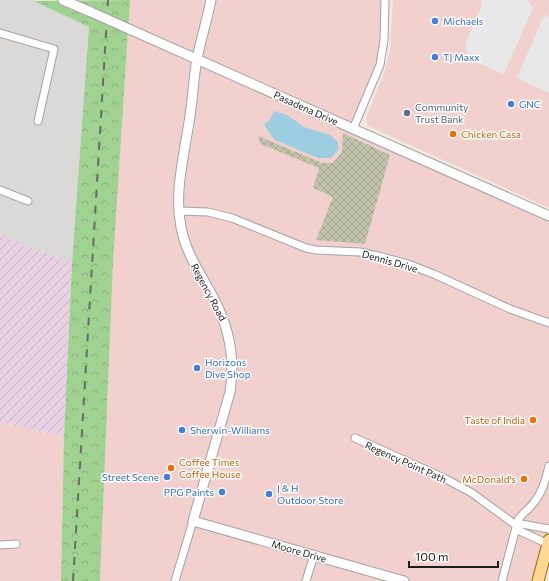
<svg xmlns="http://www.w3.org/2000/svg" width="549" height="581" font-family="Commissioner,sans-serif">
	<defs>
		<pattern id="industrial-furrows" width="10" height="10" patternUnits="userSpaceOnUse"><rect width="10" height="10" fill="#e8d1e3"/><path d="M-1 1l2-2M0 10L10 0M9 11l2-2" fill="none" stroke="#c6b3c2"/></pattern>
		<pattern id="construction-cross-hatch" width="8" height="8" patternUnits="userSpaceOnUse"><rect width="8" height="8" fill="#c2c3ab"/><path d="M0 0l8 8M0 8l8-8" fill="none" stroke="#a6a793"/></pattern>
		<pattern id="forest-crowns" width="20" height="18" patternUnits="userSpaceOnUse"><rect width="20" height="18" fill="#a0d291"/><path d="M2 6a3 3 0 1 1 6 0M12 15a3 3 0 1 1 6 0" fill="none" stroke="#89b47c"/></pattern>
	</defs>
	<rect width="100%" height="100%" fill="#eeeae0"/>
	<path fill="#dad9d8" d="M 0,0 L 34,0 L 89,27 L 72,263 L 0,235 Z"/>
	<path fill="#f1d0cd" d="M 130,0 L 385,0 L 383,52 L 353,129 L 549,216 L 549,540 L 538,581 L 100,581 L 113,262 Z
		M 393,0 L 549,0 L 549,208 L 368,126 L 366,118 L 385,70 L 390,50 Z
		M 0,422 L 64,437 L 61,581 L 0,581 Z"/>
	<path fill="url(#industrial-furrows)" d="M 0,235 L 72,263 L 64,437 L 0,422 Z"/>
	<path fill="url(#construction-cross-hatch)" d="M 343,133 L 390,155 L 365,244 L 316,240 L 333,197 L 313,188 L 319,168 L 261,144 L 258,136 L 322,163 L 333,163 L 342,152 Z"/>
	<path fill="url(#forest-crowns)" d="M 130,0 L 113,262 L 100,581 L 61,581 L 64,437 L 72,263 L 89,27 L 34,1 Z"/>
	<path fill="#e8e8e8" d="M 481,0 L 528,0 L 533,8 L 504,74 L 467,58 L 468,54 L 465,44 L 482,5 Z
		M 544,15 L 549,17 L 549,93 L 517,78 Z"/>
	<path fill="#9ccde1" d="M 274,111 L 287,115 L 304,127 L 330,135 L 338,142 L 338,150 L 331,158 L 318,158 L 275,140 L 268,131 L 264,124 L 270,120 Z"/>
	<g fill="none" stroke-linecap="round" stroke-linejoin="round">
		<g stroke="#a3a3a3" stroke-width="9">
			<path id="minor" d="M 0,33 L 54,49 L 38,121
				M 353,129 L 380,65 L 384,40 L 385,0
				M 0,190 L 28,201
				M 179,211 L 208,212 L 232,218 L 306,248 L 316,250 L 360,252 L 382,257 L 408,264 L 436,275 L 510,309 L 549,323
				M 355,438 L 444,478 L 472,493 L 517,526
				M 548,544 L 520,531 L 517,526 L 522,524 L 549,529
				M 0,545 L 16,544
				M 175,581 L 193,521
				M 306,581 L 314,555
				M 502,581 L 518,520 C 523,512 530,509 535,501 C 543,491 546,478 549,466"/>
		</g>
		<g stroke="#a3a3a3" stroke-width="11">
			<path id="tertiary" d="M 63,0 L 91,12
				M 211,0 C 207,20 201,39 197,59 C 193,80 193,101 189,122 C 184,156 174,193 181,227 C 186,255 203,277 215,301 C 230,330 235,360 230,392 L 193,521 L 404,581
				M 129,29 L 549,216"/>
		</g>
		<g stroke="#936b00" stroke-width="13">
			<path id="primary" d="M 538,581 L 549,540"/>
		</g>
		<use href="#minor" stroke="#fff" stroke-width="7"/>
		<use href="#tertiary" stroke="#fff" stroke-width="9"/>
		<use href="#primary" stroke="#ffd794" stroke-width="11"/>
		<path stroke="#6a6a6a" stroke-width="2" stroke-dasharray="8 8" stroke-linecap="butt" d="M 73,581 L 108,0"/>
		<g stroke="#a3a3a3" stroke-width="11" stroke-linecap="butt">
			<path id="tertiary-bridge" d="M 91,12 L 129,29"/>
		</g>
		<use href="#tertiary-bridge" stroke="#fff" stroke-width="9"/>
	</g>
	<g fill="#3f7fe0" stroke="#fff" stroke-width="1.5">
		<circle cx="435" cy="21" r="4"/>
		<circle cx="435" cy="57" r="4"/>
		<circle cx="511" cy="104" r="4"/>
		<circle cx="197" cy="368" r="4"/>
		<circle cx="182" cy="430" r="4"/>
		<circle cx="167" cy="477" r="4"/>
		<circle cx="222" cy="492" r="4"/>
		<circle cx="269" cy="494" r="4"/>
	</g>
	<circle fill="#5c6f8a" stroke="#fff" stroke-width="1.5" cx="407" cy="113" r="4"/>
	<g fill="#e8710a" stroke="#fff" stroke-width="1.5">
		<circle cx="453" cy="134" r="4"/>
		<circle cx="533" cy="420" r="4"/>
		<circle cx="171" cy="468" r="4"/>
		<circle cx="524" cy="479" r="4"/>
	</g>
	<g text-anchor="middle" stroke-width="3" stroke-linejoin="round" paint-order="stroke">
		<g font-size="10" fill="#366cbe" stroke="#fff" text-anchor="start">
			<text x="443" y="25">Michaels</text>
			<text x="443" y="61">TJ Maxx</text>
			<text x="519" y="108">GNC</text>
			<text x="205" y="366">Horizons<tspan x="205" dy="12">Dive Shop</tspan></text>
			<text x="190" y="434">Sherwin-Williams</text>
			<text x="159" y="481" text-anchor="end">Street Scene</text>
			<text x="277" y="492">J &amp; H<tspan x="277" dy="12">Outdoor Store</tspan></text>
			<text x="214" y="496" text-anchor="end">PPG Paints</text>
		</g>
		<g font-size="10" fill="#4e5e75" stroke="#fff" text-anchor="start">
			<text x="415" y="111">Community<tspan x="415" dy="12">Trust Bank</tspan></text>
		</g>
		<g font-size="10" fill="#1c1c1c" stroke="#fff">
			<text transform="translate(306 108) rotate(24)" y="4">Pasadena Drive</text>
			<text transform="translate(390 261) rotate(16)" y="4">Dennis Drive</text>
			<text transform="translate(209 292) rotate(62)" y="4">Regency Road</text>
			<text transform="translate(406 462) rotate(24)" y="4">Regency Point Path</text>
			<text transform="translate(299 551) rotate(16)" y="4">Moore Drive</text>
		</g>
		<g font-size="10" fill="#c56008" stroke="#fff" text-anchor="start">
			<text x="461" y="138">Chicken Casa</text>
			<text x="525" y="424" text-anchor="end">Taste of India</text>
			<text x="179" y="466">Coffee Times<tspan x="179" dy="12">Coffee House</tspan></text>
			<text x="516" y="483" text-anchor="end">McDonald's</text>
		</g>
	</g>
	<path d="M409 561v6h89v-6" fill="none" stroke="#1c1c1c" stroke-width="2"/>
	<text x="415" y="561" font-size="12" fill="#1c1c1c" stroke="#ffffff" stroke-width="3" paint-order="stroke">100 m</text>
</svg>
